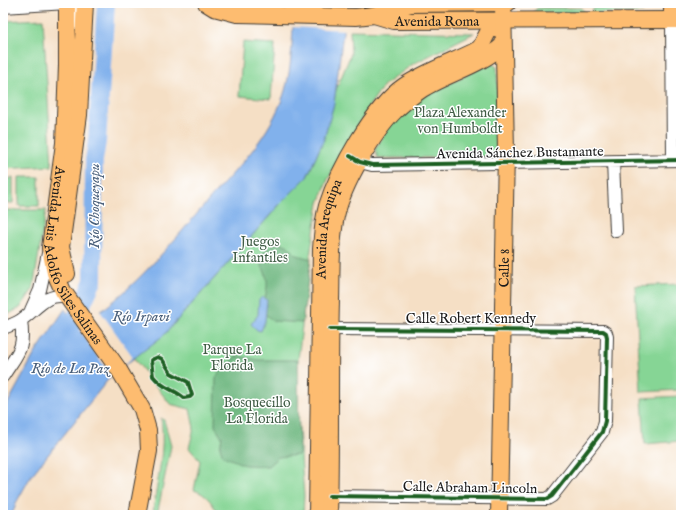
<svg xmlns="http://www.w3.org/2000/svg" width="684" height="518" font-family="'IM FELL English',serif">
	<rect width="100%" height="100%" fill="#fff"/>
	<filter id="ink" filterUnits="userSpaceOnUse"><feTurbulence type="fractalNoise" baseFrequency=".025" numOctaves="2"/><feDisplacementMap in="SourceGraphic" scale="8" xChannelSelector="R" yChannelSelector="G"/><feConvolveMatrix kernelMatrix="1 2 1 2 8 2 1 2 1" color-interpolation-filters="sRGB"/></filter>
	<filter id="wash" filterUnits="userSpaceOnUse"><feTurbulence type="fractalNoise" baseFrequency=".012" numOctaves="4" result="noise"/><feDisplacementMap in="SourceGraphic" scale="16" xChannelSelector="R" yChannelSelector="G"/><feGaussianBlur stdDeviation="0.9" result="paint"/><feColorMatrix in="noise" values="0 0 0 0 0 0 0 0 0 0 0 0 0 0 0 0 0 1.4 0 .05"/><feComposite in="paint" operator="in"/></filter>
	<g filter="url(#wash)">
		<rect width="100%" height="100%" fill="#f5dfc5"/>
		<path fill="#86d595" stroke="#517858" d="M 537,8 L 581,8 L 584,11 L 583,13 L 535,13 L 534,12 Z
			M 593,8 L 641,8 L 644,11 L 643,12 L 592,13 L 591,11 Z
			M 43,19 L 52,166 L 3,169 L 3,21 Z
			M 350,30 L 474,33 L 413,64 L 384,85 L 371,103 L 328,179 L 319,203 L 311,249 L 298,360 L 298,415 L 304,496 L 303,515 L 219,515 C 213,504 207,494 194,490 L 200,461 L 189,448 L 194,428 L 190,409 L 170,404 L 133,357 L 164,335 L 280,204 L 307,177 L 324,139 L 336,90 L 351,54 Z
			M 243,42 L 275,44 L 271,99 L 239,96 Z
			M 491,63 L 497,67 L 499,155 L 498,157 L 378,158 L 375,150 L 389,125 L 414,101 Z
			M 19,177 L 39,177 L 39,206 L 19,206 Z
			M 13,178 L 13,203 L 3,203 L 3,179 Z
			M 3,210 L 46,210 L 33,289 L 20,308 L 3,317 Z
			M 681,284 L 681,390 L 641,392 L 635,286 Z
			M 681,396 L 681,441 L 645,444 L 642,398 Z
			M 161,418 L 164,420 L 171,446 L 157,515 L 153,515 C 156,482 166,451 161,418 Z"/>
		<path fill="#6cb67e" stroke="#44694d" d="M 276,242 L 287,245 L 297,255 L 311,259 L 302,323 L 273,321 L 265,314 C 262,290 275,286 259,261 L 263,253 Z
			M 237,356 L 258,360 L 298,360 L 299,455 L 278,457 L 268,466 L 245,465 L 223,456 L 220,447 L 222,437 L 215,426 L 216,378 L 225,365 Z"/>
		<path fill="#81b1ec" stroke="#4e6684" d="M 295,3 L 343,3 L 343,32 L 334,104 L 324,139 L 307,177 L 280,204 L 164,335 L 111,376 L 31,476 L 16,503 L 12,515 L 3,515 L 3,412 L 34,355 L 65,309 L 78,327 C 130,295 168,247 208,201 C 236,169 265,142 281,102 C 294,70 291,36 295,3 Z
			M 262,297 L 267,300 L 265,321 L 261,331 L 257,330 L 251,324 L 258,315 L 259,300 Z"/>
		<path fill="#f5dfc5" d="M 293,3 L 345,4 L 345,30 L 290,27 Z
			M 64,307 L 78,324 L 100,311 L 133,357 L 111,376 Z"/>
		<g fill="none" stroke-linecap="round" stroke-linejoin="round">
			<path stroke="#81b1ec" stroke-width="18" d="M 72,326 L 93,281 L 94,160 L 97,142 L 106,3"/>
		</g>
	</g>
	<g filter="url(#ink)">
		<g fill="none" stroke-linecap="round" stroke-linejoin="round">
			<g stroke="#3d3935" stroke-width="14">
				<path id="minor" d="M 244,3 L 264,13
					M 3,7 L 67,3 L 74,5 L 78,9 L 77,23
					M 672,20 L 673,160
					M 352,157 L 360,162 L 372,165 L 681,160
					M 613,162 L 616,231
					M 31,310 L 40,290 L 49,249
					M 3,328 C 9,326 15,324 21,320 C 35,311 47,291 67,297
					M 3,376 C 18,352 25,350 21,320
					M 329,496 L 547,499 L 552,496 L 602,432 L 605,421 L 607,337 L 606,333 L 603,331 L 330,329"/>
			</g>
			<g stroke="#3d3935" stroke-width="18">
				<g id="major">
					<path id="s1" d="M 67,3 L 67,65 L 64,143 L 50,248 L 55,273 L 63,291 L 119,370 L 142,409 L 148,430 L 149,451 L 137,515"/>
					<path d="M 206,3 L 214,8 L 237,14 L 356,17 L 374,15 L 410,4 L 508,3"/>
					<path d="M 672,3 L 672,20"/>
					<path id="s2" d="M 374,15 L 394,21 L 681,20"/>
					<path d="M 67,274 L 61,247 L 79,115 L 85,3"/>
					<path id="s3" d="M 317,515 L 321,249 C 322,234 323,220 327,206 C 338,171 373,107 404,86 C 425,72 450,63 473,52 L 480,48 L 488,32 L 502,21"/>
					<path d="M 329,515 C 331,443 329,372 331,300 C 332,272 330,243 336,216 C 343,185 373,133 395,111 C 405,102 415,93 426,87 C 452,72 481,65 503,45"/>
					<path id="s4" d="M 499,515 L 506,152 L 503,3"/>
				</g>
			</g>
			<use href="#minor" stroke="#fff" stroke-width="12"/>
			<use href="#major" stroke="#fdbc6f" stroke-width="16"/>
			<g stroke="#fff" stroke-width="6">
				<path id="cycleway" d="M 350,156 L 360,162 L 372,165 L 681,160
					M 158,357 L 162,359 L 171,373 L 188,382 L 192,395 L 190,397 L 184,398 C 173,388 164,390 153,376 L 151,360 Z
					M 329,496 L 547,499 L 552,496 L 602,432 L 605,421 L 607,337 L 606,333 L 603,331 L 330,329"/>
			</g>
			<use href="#cycleway" stroke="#1b5e20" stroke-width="4"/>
		</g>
	</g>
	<g text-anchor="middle" stroke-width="3" stroke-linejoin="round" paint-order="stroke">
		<g font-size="14" fill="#1c1c1c" stroke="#fff">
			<text dy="5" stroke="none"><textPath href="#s2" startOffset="64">Avenida Roma</textPath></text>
			<text transform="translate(520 152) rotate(-1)" y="5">Avenida Sánchez Bustamante</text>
			<text dy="5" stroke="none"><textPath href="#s3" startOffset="287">Avenida Arequipa</textPath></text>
			<text dy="5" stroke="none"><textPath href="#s1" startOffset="259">Avenida Luis Adolfo Siles Salinas</textPath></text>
			<text dy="5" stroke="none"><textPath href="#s4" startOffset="247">Calle 8</textPath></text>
			<text x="471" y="323">Calle Robert Kennedy</text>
			<text transform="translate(470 487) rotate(1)" y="5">Calle Abraham Lincoln</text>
		</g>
		<g font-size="14" fill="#415d46" stroke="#fff">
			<text x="460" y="117">Plaza Alexander<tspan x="460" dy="16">von Humboldt</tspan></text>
			<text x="260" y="246">Juegos<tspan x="260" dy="16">Infantiles</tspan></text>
			<text x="232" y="354">Parque La<tspan x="232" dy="16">Florida</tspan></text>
			<text x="257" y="407">Bosquecillo<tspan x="257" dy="16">La Florida</tspan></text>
		</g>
		<g font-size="15" font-style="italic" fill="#495f7a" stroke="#fff">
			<text transform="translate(94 206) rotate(-90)" y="5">Río Choqueyapu</text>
			<text x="141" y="321">Río Irpavi</text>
			<text x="70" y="373">Río de La Paz</text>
		</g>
	</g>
	<rect width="684" height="518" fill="none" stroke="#fff" stroke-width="16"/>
</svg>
